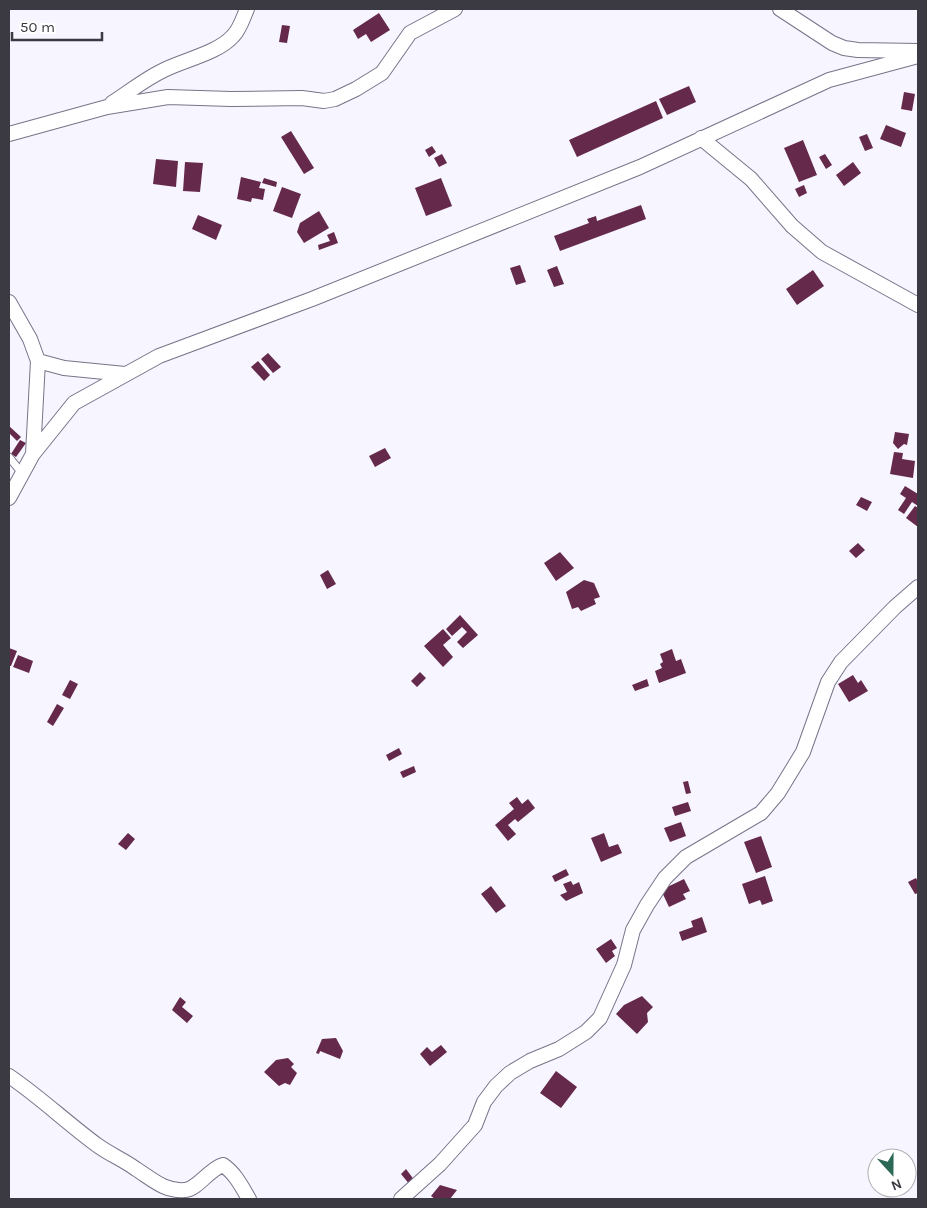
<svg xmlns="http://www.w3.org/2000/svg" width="927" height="1208" font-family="Karla,sans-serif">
	<rect width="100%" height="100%" fill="#f7f5ff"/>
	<path fill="#64294b" d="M 379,13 L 390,30 L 371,42 L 366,34 L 358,39 L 353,30 Z
		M 282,25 L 290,26 L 287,43 L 279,42 Z
		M 689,86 L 696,102 L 667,115 L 659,99 Z
		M 904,92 L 915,94 L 912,111 L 901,109 Z
		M 656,101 L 663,118 L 577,157 L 569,140 Z
		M 886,125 L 906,133 L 901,147 L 880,139 Z
		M 291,131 L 314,168 L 304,174 L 281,137 Z
		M 867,134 L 873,148 L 865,151 L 859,137 Z
		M 803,140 L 817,175 L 799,182 L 784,148 Z
		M 432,146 L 436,152 L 429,157 L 425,150 Z
		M 442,154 L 447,163 L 439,167 L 434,158 Z
		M 825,154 L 832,165 L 826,169 L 819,157 Z
		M 156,159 L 178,161 L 176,187 L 153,184 Z
		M 185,162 L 203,163 L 200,192 L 183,191 Z
		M 853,162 L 861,173 L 844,186 L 836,175 Z
		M 241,177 L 261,182 L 259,188 L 265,189 L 263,200 L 252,198 L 251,202 L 237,199 Z
		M 264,178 L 277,182 L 276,187 L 262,183 Z
		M 441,178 L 452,206 L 426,216 L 415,188 Z
		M 804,185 L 807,193 L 799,197 L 795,189 Z
		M 282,187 L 301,194 L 292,218 L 273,211 Z
		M 641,205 L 646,219 L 560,251 L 554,236 L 589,223 L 587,219 L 596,216 L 597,221 Z
		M 319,211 L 329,228 L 304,243 L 297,232 L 300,223 Z
		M 198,215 L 222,225 L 216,240 L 192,229 Z
		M 334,232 L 338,243 L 319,250 L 318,245 L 330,241 L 327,235 Z
		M 520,265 L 526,282 L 516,285 L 510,268 Z
		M 557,266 L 564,284 L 554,287 L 547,270 Z
		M 813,270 L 824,286 L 797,305 L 786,289 Z
		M 268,353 L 281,367 L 273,373 L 261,359 Z
		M 258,361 L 270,375 L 264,381 L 251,367 Z
		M 9,426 L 21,437 L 17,441 L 9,433 Z
		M 895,432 L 909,434 L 907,445 L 904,444 L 898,449 L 893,443 Z
		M 20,440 L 26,443 L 16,457 L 11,454 Z
		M 385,448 L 391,458 L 375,467 L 369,456 Z
		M 894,452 L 903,453 L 902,459 L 915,461 L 913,478 L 890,474 Z
		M 905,486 L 918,494 L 918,506 L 912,502 L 904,514 L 898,510 L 906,498 L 900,494 Z
		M 861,497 L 872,502 L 867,511 L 856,505 Z
		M 915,506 L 918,508 L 918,527 L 906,518 Z
		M 858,543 L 865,550 L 856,558 L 849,551 Z
		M 560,552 L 574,568 L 556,581 L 544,563 Z
		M 328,570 L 336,584 L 327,589 L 320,575 Z
		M 584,580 L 594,583 L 600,597 L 594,599 L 596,604 L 581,611 L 578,607 L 572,609 L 566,592 Z
		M 460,615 L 478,635 L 463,648 L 457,642 L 467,632 L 462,627 L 452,636 L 446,629 Z
		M 443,629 L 451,638 L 443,645 L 453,657 L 443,667 L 424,646 Z
		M 9,648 L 17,651 L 11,666 L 9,666 Z
		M 672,649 L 676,661 L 681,659 L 686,673 L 659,683 L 655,671 L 662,668 L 660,664 L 663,662 L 660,654 Z
		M 18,655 L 33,661 L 29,673 L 13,667 Z
		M 420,672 L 426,678 L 417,687 L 411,681 Z
		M 853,675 L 858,683 L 861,680 L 868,691 L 849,702 L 838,684 Z
		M 647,679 L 649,686 L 635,691 L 632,685 Z
		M 70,680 L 78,684 L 70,699 L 62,695 Z
		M 57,704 L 64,708 L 53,726 L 47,722 Z
		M 399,748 L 402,754 L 389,761 L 386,755 Z
		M 414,766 L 416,772 L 403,778 L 400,772 Z
		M 688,781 L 691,793 L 686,794 L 683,782 Z
		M 517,797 L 522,804 L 528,799 L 535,808 L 518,822 L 515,819 L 508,825 L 516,834 L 508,841 L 495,825 L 514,809 L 509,803 Z
		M 688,802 L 691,811 L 675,816 L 672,807 Z
		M 681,822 L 686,836 L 670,842 L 664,828 Z
		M 128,833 L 135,839 L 126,850 L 118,844 Z
		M 604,833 L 609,847 L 618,844 L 622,853 L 601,862 L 591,838 Z
		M 761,836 L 772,867 L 756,873 L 744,842 Z
		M 566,869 L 569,875 L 555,882 L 552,876 Z
		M 765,876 L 773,901 L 762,905 L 760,900 L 749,904 L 742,884 Z
		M 916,878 L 918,882 L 918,893 L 915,894 L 908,882 Z
		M 684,879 L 690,891 L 683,894 L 686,899 L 669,907 L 661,890 Z
		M 571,881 L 573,885 L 579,882 L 583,893 L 566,901 L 560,895 L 567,892 L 563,884 Z
		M 491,886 L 506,906 L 496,913 L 481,894 Z
		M 702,917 L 707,932 L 682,941 L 679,932 L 693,927 L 691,921 Z
		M 611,939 L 617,948 L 612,951 L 615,956 L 606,963 L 596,949 Z
		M 642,996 L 653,1007 L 647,1013 L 648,1022 L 637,1034 L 616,1014 L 624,1005 Z
		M 180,997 L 186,1002 L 182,1007 L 193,1016 L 187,1023 L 172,1010 Z
		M 336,1038 L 343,1051 L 340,1059 L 320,1051 L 319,1054 L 316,1053 L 322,1039 Z
		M 441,1045 L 447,1052 L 430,1066 L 420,1054 L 427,1047 L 432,1052 Z
		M 288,1058 L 294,1064 L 291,1067 L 297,1073 L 290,1085 L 285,1083 L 279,1086 L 264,1072 L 276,1060 Z
		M 556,1071 L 577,1087 L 561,1108 L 540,1093 Z
		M 406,1169 L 415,1181 L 410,1185 L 401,1174 Z
		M 440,1185 L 457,1190 L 450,1199 L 435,1199 L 431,1196 Z"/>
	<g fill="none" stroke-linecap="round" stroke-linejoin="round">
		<g stroke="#787489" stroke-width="9">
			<path id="service" d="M 9,457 L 21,472"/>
		</g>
		<g stroke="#787489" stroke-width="16">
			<path id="minor" d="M 780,9 L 832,43 L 844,48 L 858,50 L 918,51
				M 112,103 C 129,92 145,79 164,70 C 184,60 218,53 233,36 C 240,29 243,18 247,9
				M 9,134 L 107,107 L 168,97 L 231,99 L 302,98 L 324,101 L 335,99 L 356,89 L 382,73 L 410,33 L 455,9
				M 701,138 L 751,179 L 792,226 L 822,252 L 918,305
				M 9,302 L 30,339 L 38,361 L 33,454
				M 38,361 L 64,368 L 125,374
				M 9,498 L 33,454 L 74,403 L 159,356 L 312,299 L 640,167 L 829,80 L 918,56
				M 9,1076 C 40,1097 67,1123 97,1145 C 109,1154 124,1160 136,1169 C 152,1179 165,1192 185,1190 C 198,1189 209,1169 223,1165 C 235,1173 242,1187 249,1199
				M 401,1199 L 440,1164 L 475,1125 L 484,1102 L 496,1086 L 510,1073 L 530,1061 L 559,1049 L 586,1032 L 600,1018 L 624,965 L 633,930 L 647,905 L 665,878 L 686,857 L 761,813 L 778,793 L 803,752 L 828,682 L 841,662 L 895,607 L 918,587"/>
		</g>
		<use href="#service" stroke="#fff" stroke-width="7"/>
		<use href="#minor" stroke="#fff" stroke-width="14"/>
	</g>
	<rect width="927" height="1208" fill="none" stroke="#3b3942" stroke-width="20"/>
	<g transform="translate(892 1173) rotate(159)"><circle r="24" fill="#ffffff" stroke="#b1b0b3"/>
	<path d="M0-4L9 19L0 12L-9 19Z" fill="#2b6956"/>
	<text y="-8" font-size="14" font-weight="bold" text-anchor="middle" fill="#3b3942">N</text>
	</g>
	<path d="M12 32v8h90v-8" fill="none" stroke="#3b3942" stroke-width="2.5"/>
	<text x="20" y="32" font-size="15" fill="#3b3942" stroke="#ffffff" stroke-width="4" paint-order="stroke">50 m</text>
</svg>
